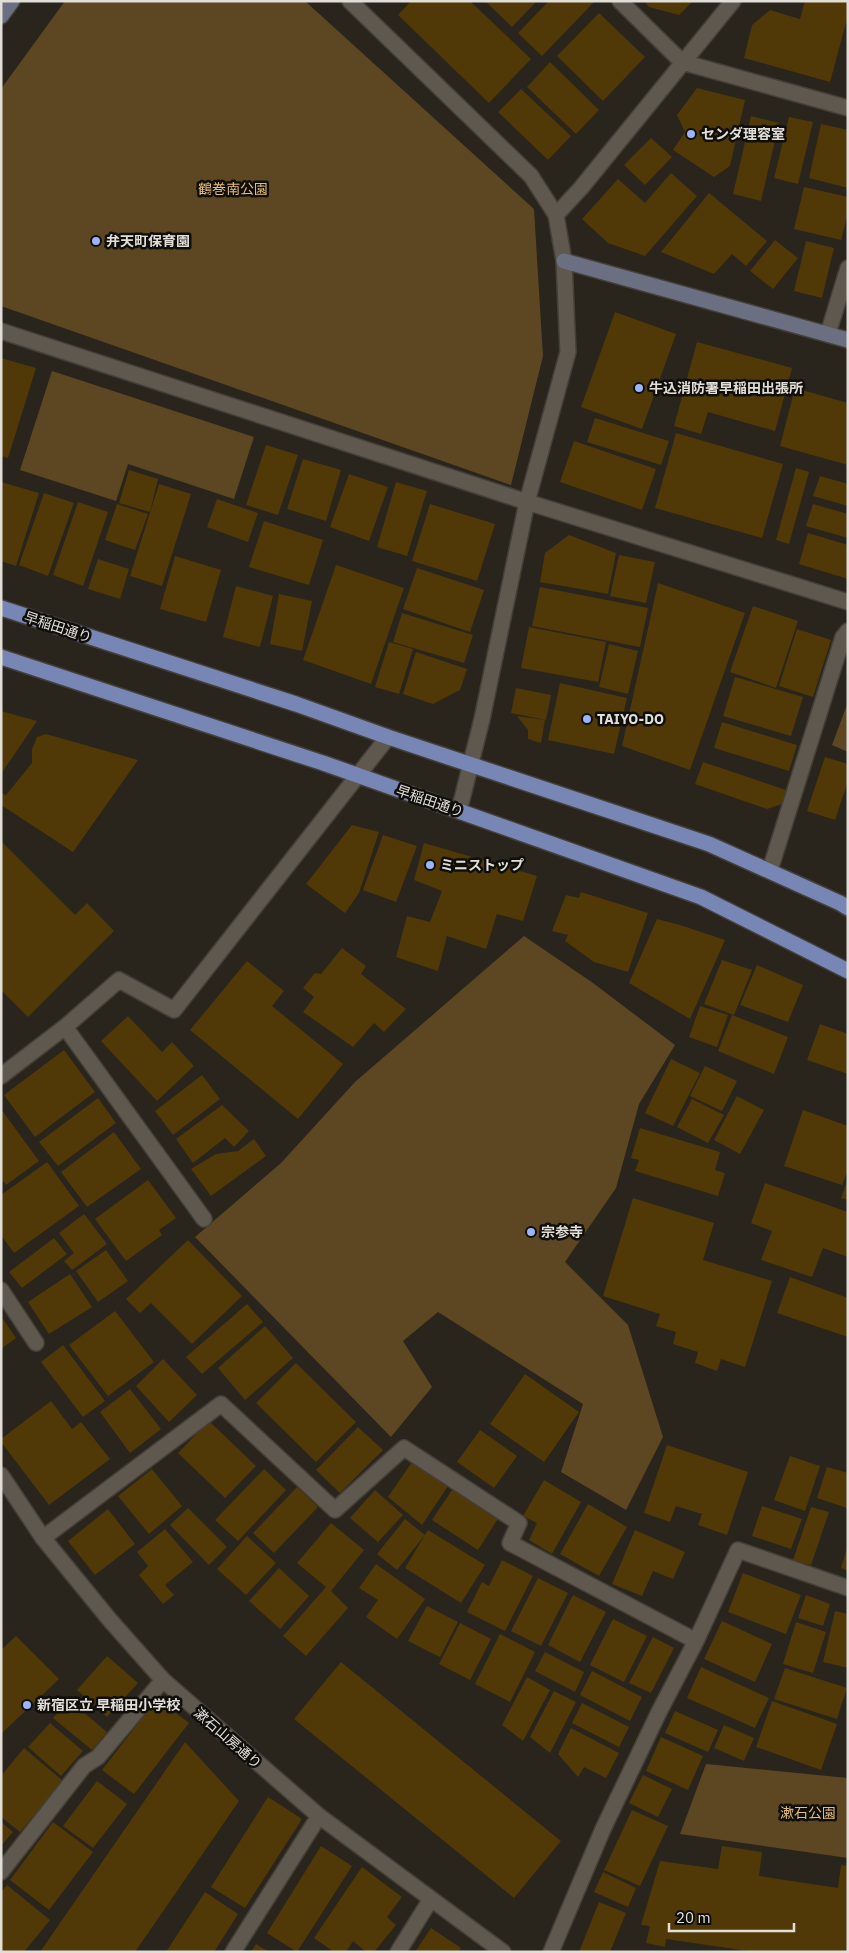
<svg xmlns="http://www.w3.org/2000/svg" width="849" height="1953" font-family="'IBM Plex Sans','Noto Sans JP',sans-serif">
	<rect width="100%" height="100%" fill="#29241c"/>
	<path fill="#5c4722" d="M 65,1 L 305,1 L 534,209 L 543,356 L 511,485 L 1,306 L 1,89 Z
		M 52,371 L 254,437 L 234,499 L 128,464 L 116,501 L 20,470 Z
		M 848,702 L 848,752 L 832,745 Z
		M 524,936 L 593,983 L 675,1045 L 639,1104 L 616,1188 L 565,1262 L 628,1325 L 663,1437 L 626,1510 L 561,1472 L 583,1404 L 438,1312 L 403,1341 L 432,1387 L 391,1437 L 195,1237 L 281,1163 L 355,1082 Z
		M 706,1764 L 848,1778 L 848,1858 L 680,1834 Z"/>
	<path fill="#503907" d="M 411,1 L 470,1 L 531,59 L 489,103 L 398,15 Z
		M 485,1 L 537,1 L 512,27 Z
		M 549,1 L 595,1 L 542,56 L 518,33 Z
		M 644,1 L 693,1 L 679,15 L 649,7 Z
		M 805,1 L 848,1 L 848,16 L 830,82 L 744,58 L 752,25 L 770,10 L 800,19 Z
		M 599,13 L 645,57 L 603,101 L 557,56 Z
		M 550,62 L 599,110 L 576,134 L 527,87 Z
		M 697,88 L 745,100 L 730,166 L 714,177 L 673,150 L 685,132 L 677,115 Z
		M 521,89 L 571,136 L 548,160 L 498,112 Z
		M 751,116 L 779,123 L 761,201 L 733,194 Z
		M 789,117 L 813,122 L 798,184 L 774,178 Z
		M 821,124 L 848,130 L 848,188 L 809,178 Z
		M 651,138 L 672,157 L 645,185 L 624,165 Z
		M 671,173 L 697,196 L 645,256 L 608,243 L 582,219 L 618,179 L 645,203 Z
		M 804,187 L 848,197 L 848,213 L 841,240 L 794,229 Z
		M 709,193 L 767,241 L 746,266 L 732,254 L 714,274 L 661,252 Z
		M 775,240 L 798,258 L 773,289 L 750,271 Z
		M 806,241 L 834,248 L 822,298 L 794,291 Z
		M 615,312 L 676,334 L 642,429 L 581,407 Z
		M 697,342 L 792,368 L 775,431 L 708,412 L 701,434 L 674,426 Z
		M 1,358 L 36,368 L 8,458 L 1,456 Z
		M 795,388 L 848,403 L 848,465 L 780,446 Z
		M 595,418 L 669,441 L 661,465 L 587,442 Z
		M 676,433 L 783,464 L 762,538 L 655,508 Z
		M 574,441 L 656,469 L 642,510 L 560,482 Z
		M 266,445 L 298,455 L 278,515 L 246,505 Z
		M 303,459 L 341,470 L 326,521 L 287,509 Z
		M 796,468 L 809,472 L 789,544 L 776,540 Z
		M 129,470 L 158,479 L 150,512 L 119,503 Z
		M 349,474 L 388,487 L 369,541 L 330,527 Z
		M 820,476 L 848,484 L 848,506 L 813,496 Z
		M 1,482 L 39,493 L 16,566 L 1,561 Z
		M 396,482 L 427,491 L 407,556 L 377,547 Z
		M 159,484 L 191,494 L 162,586 L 130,576 Z
		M 44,493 L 74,503 L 48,576 L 19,565 Z
		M 217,499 L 258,513 L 248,542 L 207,527 Z
		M 78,502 L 108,512 L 83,586 L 53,575 Z
		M 117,504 L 148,514 L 135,550 L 105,540 Z
		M 430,504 L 495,524 L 477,581 L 412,561 Z
		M 813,504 L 848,514 L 848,538 L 806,526 Z
		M 264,521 L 323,540 L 309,585 L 249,567 Z
		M 808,533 L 848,545 L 848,579 L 799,564 Z
		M 569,535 L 616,553 L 608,594 L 540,582 L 545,553 Z
		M 619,555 L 655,562 L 646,603 L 610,596 Z
		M 175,556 L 221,570 L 206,622 L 160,609 Z
		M 98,559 L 129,569 L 120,599 L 88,589 Z
		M 336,565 L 404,588 L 371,684 L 303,660 Z
		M 417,568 L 484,590 L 470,632 L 403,609 Z
		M 658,583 L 745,613 L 690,770 L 622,746 Z
		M 236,586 L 273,596 L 260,647 L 223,637 Z
		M 540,587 L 648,608 L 640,647 L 532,626 Z
		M 279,594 L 312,601 L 302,651 L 270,644 Z
		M 753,606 L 798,621 L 776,688 L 730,672 Z
		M 402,613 L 473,635 L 464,663 L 393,642 Z
		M 529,627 L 606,642 L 598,682 L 521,668 Z
		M 797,629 L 831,640 L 813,697 L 779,686 Z
		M 389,642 L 413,649 L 399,694 L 375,687 Z
		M 609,644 L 638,651 L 628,694 L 599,687 Z
		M 416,652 L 467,669 L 460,690 L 433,704 L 403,694 Z
		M 735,677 L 803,697 L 791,736 L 723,716 Z
		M 560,683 L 627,698 L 614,754 L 548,740 Z
		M 516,688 L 551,695 L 546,720 L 511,713 Z
		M 1,711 L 37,721 L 1,774 Z
		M 517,716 L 545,720 L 541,743 L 528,739 L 528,730 Z
		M 722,722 L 797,745 L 789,771 L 714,748 Z
		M 46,734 L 138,760 L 73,852 L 1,805 L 1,793 L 6,795 L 32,763 L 32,749 L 37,737 Z
		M 825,757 L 848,764 L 848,781 L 835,820 L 807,811 Z
		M 703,762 L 786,790 L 782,804 L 767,809 L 695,784 Z
		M 352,825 L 379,832 L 359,893 L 345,913 L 306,884 Z
		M 383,835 L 417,846 L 396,902 L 363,890 Z
		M 1,841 L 75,915 L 87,903 L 114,931 L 28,1017 L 1,990 Z
		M 424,843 L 537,876 L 523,921 L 497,914 L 486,949 L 447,936 L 438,971 L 396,957 L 407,916 L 430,922 L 442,891 L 414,880 Z
		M 581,892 L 648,913 L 628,972 L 594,962 L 565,941 L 568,935 L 552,931 L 566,895 L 579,898 Z
		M 657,919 L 680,925 L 725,940 L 690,1019 L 629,983 Z
		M 342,948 L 366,966 L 361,974 L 406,1009 L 384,1032 L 374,1023 L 353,1047 L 303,1012 L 314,997 L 303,988 L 315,973 L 321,974 Z
		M 722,960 L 752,970 L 734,1015 L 704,1004 Z
		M 247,961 L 284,991 L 272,1006 L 343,1064 L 298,1119 L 190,1030 Z
		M 757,965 L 803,985 L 788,1022 L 740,1005 Z
		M 700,1006 L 728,1015 L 717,1047 L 689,1037 Z
		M 732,1015 L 788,1037 L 774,1074 L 718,1051 Z
		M 128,1016 L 162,1052 L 172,1042 L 194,1066 L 157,1101 L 101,1041 Z
		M 820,1024 L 848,1034 L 848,1074 L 807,1060 Z
		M 64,1050 L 95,1092 L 35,1137 L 4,1095 Z
		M 671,1059 L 700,1073 L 673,1126 L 645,1113 Z
		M 705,1066 L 737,1081 L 722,1111 L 690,1096 Z
		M 202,1075 L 220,1099 L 173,1135 L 155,1111 Z
		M 737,1096 L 764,1110 L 740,1154 L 714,1140 Z
		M 98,1098 L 116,1123 L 58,1166 L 39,1142 Z
		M 692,1099 L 724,1115 L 708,1143 L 677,1127 Z
		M 222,1105 L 249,1131 L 234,1147 L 225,1138 L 193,1163 L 176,1139 Z
		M 1,1109 L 39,1161 L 6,1185 L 1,1179 Z
		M 803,1110 L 848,1126 L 848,1170 L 842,1185 L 784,1166 Z
		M 640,1128 L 720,1152 L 715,1170 L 725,1173 L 718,1196 L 635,1171 L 639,1160 L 631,1158 Z
		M 114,1132 L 141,1169 L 87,1207 L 61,1172 Z
		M 254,1139 L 266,1156 L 211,1196 L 191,1169 L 216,1154 L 238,1151 Z
		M 47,1162 L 79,1206 L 14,1253 L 1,1235 L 1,1195 Z
		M 848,1179 L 848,1200 L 841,1198 Z
		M 148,1180 L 176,1218 L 159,1230 L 162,1235 L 126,1261 L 95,1219 Z
		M 765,1183 L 848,1212 L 848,1257 L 823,1248 L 812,1277 L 761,1260 L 772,1231 L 751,1223 Z
		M 633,1198 L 714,1223 L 703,1260 L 772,1281 L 745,1367 L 721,1359 L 717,1371 L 695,1363 L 698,1352 L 673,1344 L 676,1332 L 656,1326 L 660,1314 L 603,1296 Z
		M 84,1214 L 107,1244 L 72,1270 L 64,1261 L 74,1253 L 59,1233 Z
		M 54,1238 L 67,1254 L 22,1288 L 9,1272 Z
		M 188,1240 L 242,1296 L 192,1344 L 151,1303 L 140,1313 L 126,1299 Z
		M 106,1250 L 128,1281 L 98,1302 L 76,1271 Z
		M 70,1274 L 92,1307 L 49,1334 L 28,1302 Z
		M 790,1277 L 848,1298 L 848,1337 L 777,1313 Z
		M 247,1304 L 263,1322 L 202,1374 L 186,1357 Z
		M 115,1311 L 154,1362 L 108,1396 L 69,1345 Z
		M 1,1316 L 16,1338 L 1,1349 Z
		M 265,1326 L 293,1358 L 245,1400 L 218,1368 Z
		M 63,1345 L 105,1401 L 83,1417 L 41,1362 Z
		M 163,1359 L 197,1395 L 169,1422 L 136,1386 Z
		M 296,1363 L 356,1422 L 316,1462 L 256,1403 Z
		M 525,1374 L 579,1412 L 544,1462 L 490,1424 Z
		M 130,1389 L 161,1429 L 130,1453 L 100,1412 Z
		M 51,1401 L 72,1429 L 81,1422 L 110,1459 L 49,1505 L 1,1442 L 1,1439 Z
		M 209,1421 L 256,1466 L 225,1498 L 178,1453 Z
		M 358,1427 L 383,1450 L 340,1493 L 316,1470 Z
		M 480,1430 L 517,1456 L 494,1488 L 457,1462 Z
		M 667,1445 L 748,1472 L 727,1535 L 698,1525 L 702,1514 L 676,1506 L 670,1522 L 644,1513 Z
		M 790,1456 L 820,1466 L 805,1511 L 774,1500 Z
		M 412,1462 L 448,1486 L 422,1525 L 388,1497 Z
		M 827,1467 L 848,1473 L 847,1508 L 817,1498 Z
		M 152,1469 L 182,1506 L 149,1534 L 118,1496 Z
		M 264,1469 L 286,1490 L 238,1541 L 215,1520 Z
		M 544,1480 L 581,1502 L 552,1554 L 529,1540 L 537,1523 L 523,1516 Z
		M 297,1487 L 318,1507 L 274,1553 L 253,1533 Z
		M 454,1487 L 499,1517 L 478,1550 L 432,1520 Z
		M 375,1490 L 403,1515 L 378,1542 L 350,1518 Z
		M 588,1504 L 627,1527 L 599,1576 L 560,1554 Z
		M 762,1506 L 802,1519 L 791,1549 L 752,1536 Z
		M 811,1507 L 829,1512 L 811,1565 L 793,1560 Z
		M 188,1508 L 227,1547 L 209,1565 L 170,1525 Z
		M 108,1509 L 135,1544 L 95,1575 L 68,1541 Z
		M 405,1519 L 425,1535 L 397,1570 L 377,1554 Z
		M 331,1523 L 364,1550 L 331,1591 L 348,1608 L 306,1656 L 283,1636 L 326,1587 L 297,1563 Z
		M 165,1529 L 193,1562 L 165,1585 L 174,1595 L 163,1604 L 139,1575 L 148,1566 L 137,1552 Z
		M 428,1530 L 485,1565 L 461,1603 L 405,1568 Z
		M 635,1530 L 685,1552 L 673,1579 L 653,1571 L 642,1596 L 612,1584 Z
		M 247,1536 L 276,1563 L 246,1595 L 217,1569 Z
		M 847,1548 L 848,1549 L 848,1571 L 841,1568 Z
		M 502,1560 L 533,1576 L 505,1631 L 467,1612 L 482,1582 L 489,1586 Z
		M 376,1564 L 425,1599 L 397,1639 L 366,1617 L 378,1600 L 359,1588 Z
		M 279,1568 L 309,1596 L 280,1629 L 249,1601 Z
		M 743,1573 L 801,1595 L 786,1634 L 728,1612 Z
		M 538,1578 L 568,1593 L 541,1646 L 511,1631 Z
		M 573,1595 L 606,1612 L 580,1662 L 548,1645 Z
		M 806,1595 L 830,1604 L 823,1626 L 798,1618 Z
		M 427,1606 L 458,1622 L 440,1657 L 408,1641 Z
		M 835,1611 L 848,1614 L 848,1668 L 823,1662 Z
		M 613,1619 L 647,1636 L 624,1682 L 590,1665 Z
		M 722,1621 L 772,1644 L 755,1682 L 704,1659 Z
		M 796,1622 L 826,1632 L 813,1673 L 783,1664 Z
		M 460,1623 L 491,1639 L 470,1680 L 439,1664 Z
		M 500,1634 L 535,1652 L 510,1702 L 475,1684 Z
		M 16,1636 L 59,1679 L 1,1734 L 1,1650 Z
		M 653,1637 L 674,1648 L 651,1693 L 629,1683 Z
		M 545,1652 L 584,1672 L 575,1692 L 535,1671 Z
		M 107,1656 L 138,1683 L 107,1717 L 77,1690 Z
		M 341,1662 L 561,1841 L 514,1898 L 294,1719 Z
		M 701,1667 L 769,1698 L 755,1728 L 687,1698 Z
		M 785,1668 L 847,1688 L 837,1719 L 774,1699 Z
		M 592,1671 L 642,1697 L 630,1721 L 580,1695 Z
		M 527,1677 L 550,1690 L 523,1741 L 502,1725 Z
		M 554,1691 L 576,1702 L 550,1753 L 530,1737 Z
		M 157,1699 L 189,1723 L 134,1794 L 102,1770 Z
		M 69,1700 L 107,1732 L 92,1750 L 53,1718 Z
		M 772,1701 L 837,1724 L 821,1770 L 756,1747 Z
		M 582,1703 L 629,1727 L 619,1747 L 572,1723 Z
		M 675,1711 L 718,1730 L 708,1752 L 665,1733 Z
		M 50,1723 L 83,1751 L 61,1776 L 28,1747 Z
		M 724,1725 L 754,1738 L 744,1761 L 714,1748 Z
		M 571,1728 L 619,1753 L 606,1778 L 584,1767 L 578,1777 L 558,1754 Z
		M 661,1737 L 703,1756 L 688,1790 L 646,1771 Z
		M 185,1742 L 239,1801 L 135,1952 L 40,1952 Z
		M 24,1748 L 63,1781 L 20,1832 L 1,1817 L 1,1776 Z
		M 643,1775 L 672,1789 L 658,1817 L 629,1803 Z
		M 97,1781 L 127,1804 L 93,1848 L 63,1826 Z
		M 268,1797 L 302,1819 L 245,1908 L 211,1887 Z
		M 632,1810 L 668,1826 L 640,1886 L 604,1870 Z
		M 1,1822 L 13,1832 L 1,1846 Z
		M 53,1822 L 93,1852 L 49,1910 L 10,1880 Z
		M 321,1846 L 352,1866 L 297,1952 L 267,1933 Z
		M 722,1846 L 762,1852 L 759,1876 L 838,1888 L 841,1865 L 848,1866 L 848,1952 L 755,1952 L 666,1939 L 665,1947 L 646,1943 L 650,1926 L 641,1925 L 660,1861 L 718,1869 Z
		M 362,1867 L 402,1897 L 387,1917 L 396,1925 L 374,1952 L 366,1952 L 353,1941 L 346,1952 L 334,1952 L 314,1938 Z
		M 603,1872 L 636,1888 L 628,1907 L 594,1892 Z
		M 7,1885 L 50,1920 L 24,1952 L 1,1952 L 1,1892 Z
		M 205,1892 L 238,1914 L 214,1952 L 166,1952 Z
		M 599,1902 L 626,1913 L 610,1952 L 579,1952 Z
		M 431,1928 L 461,1948 L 458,1952 L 415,1952 Z
		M 256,1944 L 269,1952 L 251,1952 Z"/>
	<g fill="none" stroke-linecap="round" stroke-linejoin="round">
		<g stroke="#443f38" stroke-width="18">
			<path id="lane" d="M 828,334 L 848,268
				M 65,1027 L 204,1219
				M 1,1290 L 36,1343
				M 43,1538 L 221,1404 L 335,1510 L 404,1448 L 519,1523 L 510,1543 L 696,1641
				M 1,1872 L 84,1766 L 98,1757 L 163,1680
				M 233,1952 L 319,1816
				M 398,1952 L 431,1899
				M 551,1952 L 603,1829 L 659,1712 L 696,1641 L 738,1550 L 848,1588"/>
		</g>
		<g stroke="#443f38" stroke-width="18">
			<path id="street" d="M 350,1 L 531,176 L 556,215 L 564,261 L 568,352 L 527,502 L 482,719 L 459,811
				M 620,1 L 682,62 L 848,108
				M 556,215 L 581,188 L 733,1
				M 1,331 L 527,502 L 848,602
				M 770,870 L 843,637 L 848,631
				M 1,1076 L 65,1027 L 119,980 L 174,1010 L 388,737
				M 1,1475 L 43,1538 L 109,1619 L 163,1680 L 319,1816 L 503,1952"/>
		</g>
		<g stroke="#443f38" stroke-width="18">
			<path id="secondary" d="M 1,16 L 12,1
				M 564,261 L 848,340"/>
		</g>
		<g stroke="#443f38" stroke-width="18">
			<path id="primary" d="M 1,608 L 296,704 L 388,737 L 709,844 L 840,903 L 848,908
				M 1,657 L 323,763 L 701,897 L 848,971"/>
		</g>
		<use href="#lane" stroke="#5e584f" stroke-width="15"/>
		<use href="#street" stroke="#5e584f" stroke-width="15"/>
		<use href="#secondary" stroke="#6b6f82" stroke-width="15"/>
		<use href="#primary" stroke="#7886b5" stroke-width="15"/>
	</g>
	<g fill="#9bb4fd" stroke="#100e0a" stroke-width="2">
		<circle cx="691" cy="134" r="5"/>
		<circle cx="96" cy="241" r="5"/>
		<circle cx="639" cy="388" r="5"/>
		<circle cx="587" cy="719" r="5"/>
		<circle cx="430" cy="865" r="5"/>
		<circle cx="531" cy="1232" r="5"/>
		<circle cx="27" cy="1705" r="5"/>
	</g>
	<g text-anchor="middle" stroke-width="5" stroke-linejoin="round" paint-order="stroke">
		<g font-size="14" font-weight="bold" fill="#e1ded8" stroke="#100e0a" text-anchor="start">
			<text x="701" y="139">センダ理容室</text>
			<text x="106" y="246">弁天町保育園</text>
			<text x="649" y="393">牛込消防署早稲田出張所</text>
			<text x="597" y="724">TAIYO-DO</text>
			<text x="440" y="870">ミニストップ</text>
			<text x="541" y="1237">宗参寺</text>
			<text x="37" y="1710">新宿区立 早稲田小学校</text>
		</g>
		<g font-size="14" fill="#e5bd76" stroke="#100e0a">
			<text x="233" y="194">鶴巻南公園</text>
			<text x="808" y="1818">漱石公園</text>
		</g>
		<g font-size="14" fill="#e1ded8" stroke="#100e0a">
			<text transform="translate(58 627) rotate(18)" y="5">早稲田通り</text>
			<text transform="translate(430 801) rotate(19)" y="5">早稲田通り</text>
			<text transform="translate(228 1738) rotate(41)" y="5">漱石山房通り</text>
		</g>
	</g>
	<rect width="849" height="1953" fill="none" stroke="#e1ded8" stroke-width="5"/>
	<path d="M669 1923v8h125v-8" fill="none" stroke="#e1ded8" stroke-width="2.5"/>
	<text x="676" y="1923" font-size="15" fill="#e1ded8" stroke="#100e0a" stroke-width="4" paint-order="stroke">20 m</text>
</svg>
